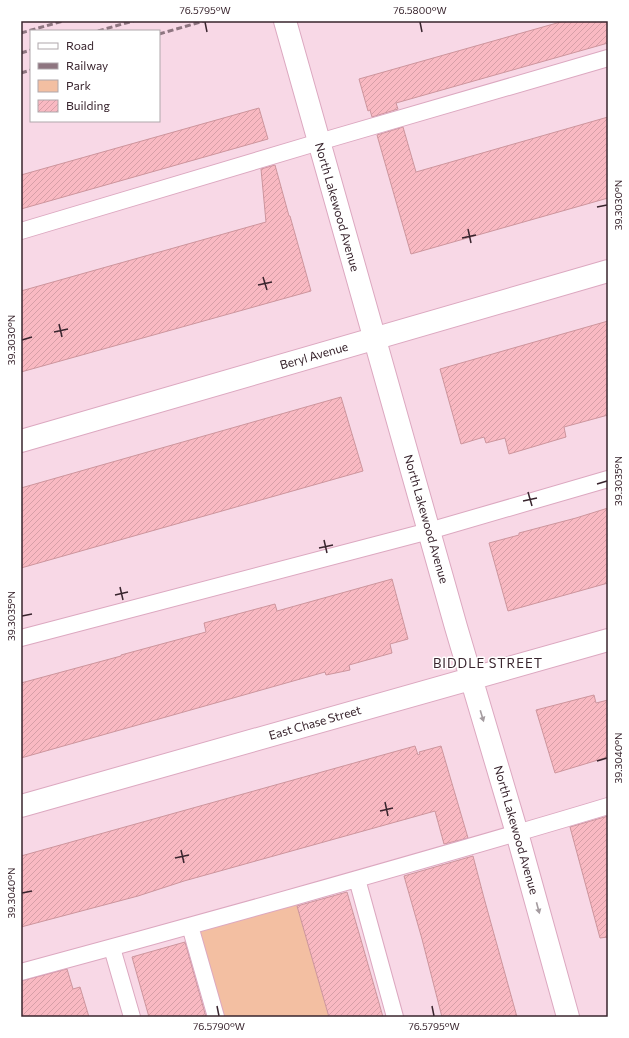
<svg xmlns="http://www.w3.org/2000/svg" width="629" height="1038" font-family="Commissioner,sans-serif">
	<defs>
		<pattern id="building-hatch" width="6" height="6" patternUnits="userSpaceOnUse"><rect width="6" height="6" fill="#f9b9c2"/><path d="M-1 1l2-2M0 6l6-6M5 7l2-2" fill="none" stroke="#d69fa7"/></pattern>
	</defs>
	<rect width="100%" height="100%" fill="#f8d8e6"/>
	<path fill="#f3bfa2" d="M 297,904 L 329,1017 L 224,1017 L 200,930 Z"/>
	<path fill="url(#building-hatch)" stroke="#cd959d" d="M 564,21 L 608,21 L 608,43 L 396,103 L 398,109 L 372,117 L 370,110 L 368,111 L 359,79 Z
		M 259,108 L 268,139 L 21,209 L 21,175 Z
		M 608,117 L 608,198 L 411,254 L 377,135 L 403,127 L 416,172 Z
		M 275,165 L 289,216 L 290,216 L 311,291 L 21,372 L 21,291 L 266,222 L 261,169 Z
		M 608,321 L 608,415 L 564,427 L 566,437 L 509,454 L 505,438 L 486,443 L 484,437 L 461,444 L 440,369 Z
		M 341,397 L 363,471 L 21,568 L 21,488 Z
		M 608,508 L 608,583 L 508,611 L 489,543 L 519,535 L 519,533 L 576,518 Z
		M 392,579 L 408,639 L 390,644 L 392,653 L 349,665 L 350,670 L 326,675 L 325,672 L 21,758 L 21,683 L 121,656 L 121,655 L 206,632 L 204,623 L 275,604 L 277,611 Z
		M 594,695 L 596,703 L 608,700 L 608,757 L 555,773 L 536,710 Z
		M 415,746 L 418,755 L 420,754 L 419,752 L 441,746 L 468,838 L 444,844 L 435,811 L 184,881 L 138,896 L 21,927 L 21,856 Z
		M 608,816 L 608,937 L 600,938 L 570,827 Z
		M 473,856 L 484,898 L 517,1017 L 442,1017 L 422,939 L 404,876 Z
		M 347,892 L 361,940 L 383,1017 L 329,1017 L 297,906 Z
		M 185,942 L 206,1017 L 149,1017 L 132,957 Z
		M 67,969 L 73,989 L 80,987 L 89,1017 L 21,1017 L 21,981 Z"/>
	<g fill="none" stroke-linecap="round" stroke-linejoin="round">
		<g stroke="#dca8c0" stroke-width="18">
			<path id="service" d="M 21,231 L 319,142 L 608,58
				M 21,638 L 429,531 L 608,479
				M 357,879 L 395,1017
				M 190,926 L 216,1017
				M 112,948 L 132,1017
				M 21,972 C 111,948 200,923 290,898 C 396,868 502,838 608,806"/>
		</g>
		<g stroke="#dca8c0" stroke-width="24">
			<path id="minor" d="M 285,21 L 456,627 L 517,833 L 568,1017
				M 21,441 L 608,271
				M 21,806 L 608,640"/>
		</g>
		<use href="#service" stroke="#fff" stroke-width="16"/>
		<use href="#minor" stroke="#fff" stroke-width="22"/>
		<path stroke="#8e7580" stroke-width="3" stroke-dasharray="6 3" stroke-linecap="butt" d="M 98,31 L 133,21
			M 21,33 L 63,21
			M 159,34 L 204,21
			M 21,53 L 31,50
			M 21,73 L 31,70"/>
	</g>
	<defs><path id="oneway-solid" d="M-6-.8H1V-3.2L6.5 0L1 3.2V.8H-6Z"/></defs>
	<g fill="#a59ca0">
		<use href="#oneway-solid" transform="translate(482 716) rotate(73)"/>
		<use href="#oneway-solid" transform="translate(538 908) rotate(75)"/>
	</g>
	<path fill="none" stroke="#38242d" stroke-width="1.5" d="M 205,22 L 207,32M 420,22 L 422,32M 597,207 L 607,205M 468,229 L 471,243M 462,238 L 476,235M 263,277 L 267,290M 258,285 L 272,282M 59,324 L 62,337M 54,332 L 68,329M 22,340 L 32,337M 597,484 L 607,481M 528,492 L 532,506M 523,501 L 537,498M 324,540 L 327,553M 319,548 L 333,545M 120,587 L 123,600M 115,595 L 128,592M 22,616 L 32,614M 597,761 L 607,758M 385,802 L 388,816M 380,811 L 393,808M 181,850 L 184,863M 175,858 L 189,855M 22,893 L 32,891M 217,1006 L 219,1016M 432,1006 L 434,1016"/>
	<g text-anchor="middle" stroke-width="3" stroke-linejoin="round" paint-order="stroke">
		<g font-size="12" fill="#38242d" stroke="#fff">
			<text transform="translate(337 207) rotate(74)" y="4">North Lakewood Avenue</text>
			<text transform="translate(314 356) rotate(-16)" y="4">Beryl Avenue</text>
			<text transform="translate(426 519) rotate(74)" y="4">North Lakewood Avenue</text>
			<text transform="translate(315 723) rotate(-16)" y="4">East Chase Street</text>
			<text transform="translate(516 830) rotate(74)" y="4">North Lakewood Avenue</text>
		</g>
		<g font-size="13" letter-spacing="1" fill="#38242d" stroke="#fff">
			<text x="488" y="668">BIDDLE STREET</text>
		</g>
	</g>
	<rect width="629" height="1038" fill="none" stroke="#ffffff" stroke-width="44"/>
	<rect x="30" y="30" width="130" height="92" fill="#ffffff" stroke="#afa7ab"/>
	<rect x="38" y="43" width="20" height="6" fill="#ffffff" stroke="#afa7ab"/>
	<text x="66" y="50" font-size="12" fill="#38242d">Road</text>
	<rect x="38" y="63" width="20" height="6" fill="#8e7580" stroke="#afa7ab"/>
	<text x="66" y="70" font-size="12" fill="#38242d">Railway</text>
	<rect x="38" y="80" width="20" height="12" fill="#f3bfa2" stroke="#afa7ab"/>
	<text x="66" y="90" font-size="12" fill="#38242d">Park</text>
	<rect x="38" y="100" width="20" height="12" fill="url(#building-hatch)" stroke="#afa7ab"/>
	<text x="66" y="110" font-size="12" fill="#38242d">Building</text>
	<rect x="22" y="22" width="585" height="994" fill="none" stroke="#38242d" stroke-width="1.5"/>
	<g font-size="10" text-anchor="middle" fill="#38242d">
		<text x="205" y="14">76.5795°W</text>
		<text x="420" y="14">76.5800°W</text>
		<text transform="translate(618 205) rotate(-90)" y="4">39.3030°N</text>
		<text transform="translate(11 340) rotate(-90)" y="4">39.3030°N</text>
		<text transform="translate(618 481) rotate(-90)" y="4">39.3035°N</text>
		<text transform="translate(11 616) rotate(-90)" y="4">39.3035°N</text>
		<text transform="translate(618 758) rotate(-90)" y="4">39.3040°N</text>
		<text transform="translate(11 893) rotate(-90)" y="4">39.3040°N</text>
		<text x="219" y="1030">76.5790°W</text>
		<text x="434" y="1030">76.5795°W</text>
	</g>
</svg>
